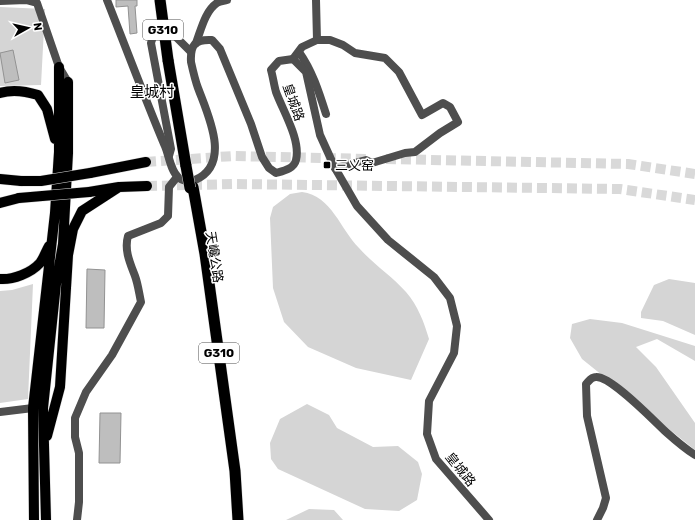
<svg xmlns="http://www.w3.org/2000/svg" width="695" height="520" font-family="Rubik,'Noto Sans SC',sans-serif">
	<rect width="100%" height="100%" fill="#fff"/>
	<path fill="#d5d5d5" d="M 0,7 L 45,9 L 41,85 L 0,86 Z
		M 302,192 C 332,196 340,229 359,248 C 373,264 392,276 406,292 C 418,306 424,322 429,339 L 411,380 L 356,368 L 308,347 L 284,322 L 273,288 L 270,218 L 273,207 L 290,194 Z
		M 669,279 L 695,283 L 695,335 L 663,321 L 641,318 L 641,312 L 654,285 Z
		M 33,284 L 28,399 L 0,403 L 0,291 L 12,290 Z
		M 590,319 L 622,323 L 695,346 L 695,361 L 657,339 L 636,347 L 656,367 L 695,423 L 695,450 L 582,359 L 570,338 L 572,324 Z
		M 307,404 L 329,415 L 337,428 L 373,447 L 398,446 L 418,462 L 422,474 L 417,500 L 399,511 L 365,509 L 278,469 L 271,459 L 270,443 L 280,419 Z
		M 309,509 L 334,510 L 343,520 L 286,520 Z"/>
	<path fill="#bebebe" stroke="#929292" d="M 116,0 L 137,0 L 137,6 L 135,6 L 137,33 L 130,34 L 128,6 L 116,7 Z
		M 13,50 L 19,80 L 5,83 L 0,53 Z
		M 87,269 L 105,270 L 104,328 L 86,328 Z
		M 100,413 L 121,413 L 120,463 L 99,463 Z"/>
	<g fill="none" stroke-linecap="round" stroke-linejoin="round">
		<path stroke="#d9d9d9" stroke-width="10" stroke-dasharray="10 5" stroke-linecap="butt" d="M 386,159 L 628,164 L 695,174
			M 146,162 L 233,156 L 370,159
			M 147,186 L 236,184 L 620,189 L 695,200"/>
		<g stroke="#dbdbdb" stroke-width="11">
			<path id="primary" d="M 0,93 C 13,89 25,91 38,95 L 47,109 L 55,139
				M 90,173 L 146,162
				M 0,179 L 21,181
				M 89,192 L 119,187 L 147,186
				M 0,203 L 19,198
				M 0,279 C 13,280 31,273 40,263 C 44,258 46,251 49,246
				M 47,436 L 60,387 L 68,255 L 73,229 L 82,211 L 119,187
				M 34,520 L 33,408 L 55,213 L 59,152 L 59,67
				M 46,520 L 43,408 L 56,284 L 63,244 L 68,153 L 68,82"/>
		</g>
		<g stroke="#dbdbdb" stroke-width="12">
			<path id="trunk" d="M 168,60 L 186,166
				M 193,187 L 205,254 L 235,471 L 238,520"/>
		</g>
		<path stroke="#4e4e4e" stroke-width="8" d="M 316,0 L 317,40
			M 196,43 C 201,30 205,11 217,3 C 220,1 224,1 227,0
			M 299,52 C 312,70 319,92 326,114
			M 293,59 L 302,47 L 317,40 L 330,40 L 343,45 L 355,53 L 385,58 L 399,72 L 422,115 L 443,103 L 450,107 L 458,122 L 440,133 L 415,152 L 405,153 L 372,163 L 366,160 L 335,168
			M 169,156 L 171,149 L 151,43 C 153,34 157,30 166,27 L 190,51
			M 77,520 L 79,502 L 79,453 L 75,437 L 75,418 L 86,392 L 112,355 L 141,302 C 139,293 138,284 135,276 C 130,263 124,250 128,236 L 161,223 L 168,216 L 169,187 L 177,177"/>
		<path stroke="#4e4e4e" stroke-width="8" d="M 107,0 C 126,48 144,96 164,144 C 169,154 170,170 178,177 C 182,181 190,182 195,180 C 232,164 208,115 198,88 C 195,80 193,71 191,62 C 190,45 195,39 212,40 L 220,49 L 251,124 L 262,157 L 269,168 L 276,173 C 283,171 294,169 296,160 C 301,140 283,111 276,92 C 274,85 273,77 271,70 L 279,61 L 293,59 L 306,72 L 320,135 L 335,168 L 357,206 L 388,240 L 434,277 L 450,298 L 457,326 L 454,353 L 429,401 L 427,434 L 436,459 L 489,520
			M 0,1 L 26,0 L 37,3 L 59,67 L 68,82
			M 0,412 L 33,408
			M 597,520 L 603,508 L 606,498 L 587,416 L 586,384 C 589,381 591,377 596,377 C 611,376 653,420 666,432 C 675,440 684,448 695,455"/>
		<use href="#primary" stroke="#000" stroke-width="10"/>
		<use href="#trunk" stroke="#000" stroke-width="11"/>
		<g stroke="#dbdbdb" stroke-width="11" stroke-linecap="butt">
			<path id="primary-bridge" d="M 21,181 L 41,181 L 90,173
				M 19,198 L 89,192"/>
		</g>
		<g stroke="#dbdbdb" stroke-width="12" stroke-linecap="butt">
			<path id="trunk-bridge" d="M 160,0 L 168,60
				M 186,166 L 190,188"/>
		</g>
		<use href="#primary-bridge" stroke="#000" stroke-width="10"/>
		<use href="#trunk-bridge" stroke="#000" stroke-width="11"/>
	</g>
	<rect fill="#000" stroke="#fff" stroke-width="1.5" x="323" y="161" width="8" height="8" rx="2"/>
	<g text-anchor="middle" stroke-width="3" stroke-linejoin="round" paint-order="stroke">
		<g fill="#fff" stroke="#4c4c4c" stroke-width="1">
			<rect x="143" y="20" width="40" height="20" rx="3"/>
			<rect x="199" y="343" width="40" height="20" rx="3"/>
		</g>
		<g font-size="12" font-weight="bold" fill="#000">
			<text x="163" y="34">G310</text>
			<text x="219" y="357">G310</text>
		</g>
		<g font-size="13" fill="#000" stroke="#fff">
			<text transform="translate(294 102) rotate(70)" y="5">皇城路</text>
			<text transform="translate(215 257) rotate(81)" y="5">天巉公路</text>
			<text transform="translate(461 469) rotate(51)" y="5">皇城路</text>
		</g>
		<g font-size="13" fill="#000" stroke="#fff" text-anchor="start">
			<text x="335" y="170">三义窑</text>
		</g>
		<g font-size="15" fill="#000" stroke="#fff">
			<text x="152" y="97">皇城村</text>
		</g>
	</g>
	<g transform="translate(28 28) rotate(82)" stroke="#ffffff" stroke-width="3" paint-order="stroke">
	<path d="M0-3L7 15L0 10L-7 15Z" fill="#000000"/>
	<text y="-6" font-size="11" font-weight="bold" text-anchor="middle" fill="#000000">N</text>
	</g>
</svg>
